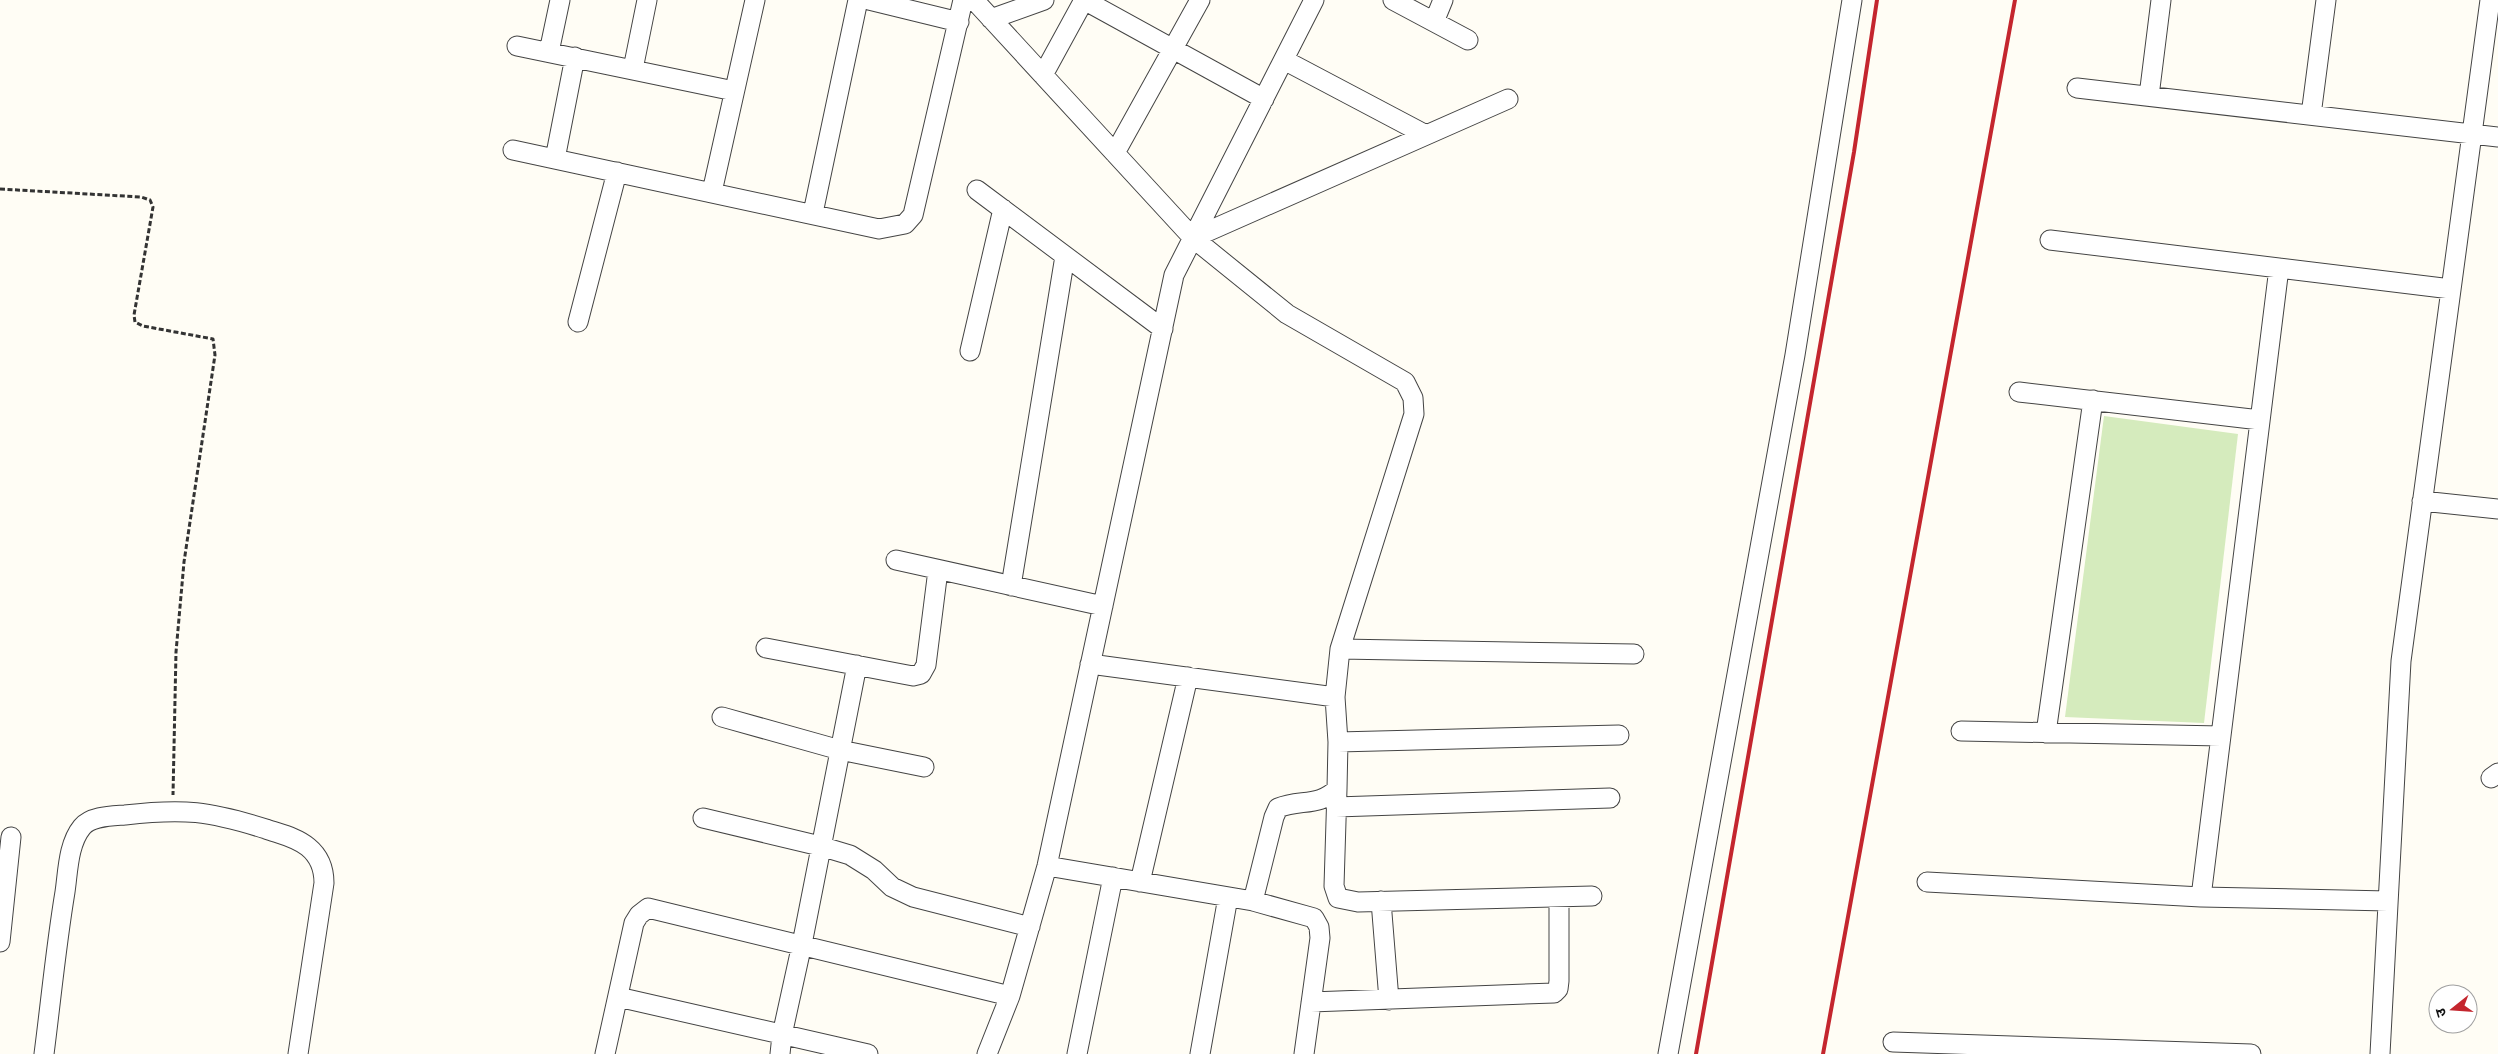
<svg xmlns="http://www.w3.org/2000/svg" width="2498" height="1054" font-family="'Source Serif 4','Noto Sans Devanagari',serif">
	<rect width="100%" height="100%" fill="#fffdf5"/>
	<path fill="#d5ebbd" d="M 2104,416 L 2238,434 L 2204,723 L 2065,717 Z"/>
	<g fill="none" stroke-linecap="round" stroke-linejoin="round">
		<g stroke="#444" stroke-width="21">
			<path id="minor" d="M 869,0 L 959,22
				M 974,0 L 1193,238 L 1287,314 L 1405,382 L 1413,398 L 1414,414 L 1340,649 L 1335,697 L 1338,742 L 1337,789 C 1319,807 1300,799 1278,808 L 1274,817 L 1253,901
				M 1084,0 L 1264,99
				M 1393,0 L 1468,40
				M 991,19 L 1044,0
				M 1434,22 L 1443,0
				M 517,46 L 734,91
				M 549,52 L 560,0
				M 1284,60 L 1426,135
				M 633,69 L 647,0
				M 1043,75 L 1084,0
				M 2077,88 L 2498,137
				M 2149,96 L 2161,0
				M 2311,115 L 2326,0
				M 513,150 L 879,229 L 905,224 L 913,215 L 963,0
				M 1115,153 L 1200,0
				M 555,159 L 575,57
				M 977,190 L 1163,329
				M 712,192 L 755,0
				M 813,213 L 858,0
				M 1193,238 L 1508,99
				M 2050,240 L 2451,289
				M 578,322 L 617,172
				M 970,351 L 1003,209
				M 2019,392 L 2260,420
				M 2422,501 L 2498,509
				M 896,560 L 1103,606
				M 1011,586 L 1065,256
				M 766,648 L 897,673 L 913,676 L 921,674 L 926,665 L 938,570
				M 1340,649 L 1634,654
				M 1090,664 L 1335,697
				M 722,717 L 840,750 L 924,767
				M 1961,731 L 2221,736
				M 2046,733 L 2093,400
				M 1338,742 L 1619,735
				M 2491,778 L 2498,773
				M 1337,789 L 1334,886 L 1338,898 L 1358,902 L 1592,896
				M 1336,807 L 1610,798
				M 703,818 L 820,846 L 850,855 L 874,870 L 892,887 L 913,897 L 1030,927
				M 1047,866 L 1253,901 L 1314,918 L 1319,927 L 1320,938 L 1304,1054
				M 1140,882 L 1188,677
				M 1927,882 L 2201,897 L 2388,901
				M 2201,897 L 2279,268
				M 1381,901 L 1389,1000
				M 0,942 L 11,837
				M 618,997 L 868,1054
				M 1311,1002 L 1554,993 L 1558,989 L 1559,981 L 1559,897
				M 1893,1042 L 2251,1054
				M 44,1054 C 51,1000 56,946 65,892 C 68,872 68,844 82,827 C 91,816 112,816 125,815 C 184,808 209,811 266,829 C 280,834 296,837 308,847 C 319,856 324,869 324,883 L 298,1054
				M 605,1054 L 634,923 L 639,915 L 648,908 L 1010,996
				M 780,1054 L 782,1035 L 802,944 L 857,665
				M 987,1054 L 1010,996 L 1047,866 L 1174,275 L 1314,0
				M 1077,1054 L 1113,877
				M 1200,1054 L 1228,897
				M 1668,1054 L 1795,355 L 1852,0
				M 2380,1054 L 2401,661 L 2490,0"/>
		</g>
		<path stroke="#333" stroke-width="3" stroke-dasharray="5 2.5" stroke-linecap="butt" d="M 0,189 L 141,197 L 150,200 L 153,207 L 134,315 L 135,322 L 143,326 L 213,339 L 215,355 L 184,562 L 176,652 L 173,795"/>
		<use href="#minor" stroke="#fff" stroke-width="19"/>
		<path stroke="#c4262e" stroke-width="4" d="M 1696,1054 L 1854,152 L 1877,0
			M 1823,1054 L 2015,0"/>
	</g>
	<g transform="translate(2453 1009) rotate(253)"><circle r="24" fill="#ffffff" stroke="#a0a0a0"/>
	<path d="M0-4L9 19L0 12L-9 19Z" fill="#c4262e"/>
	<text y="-8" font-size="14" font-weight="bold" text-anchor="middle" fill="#111111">उ</text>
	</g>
</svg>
